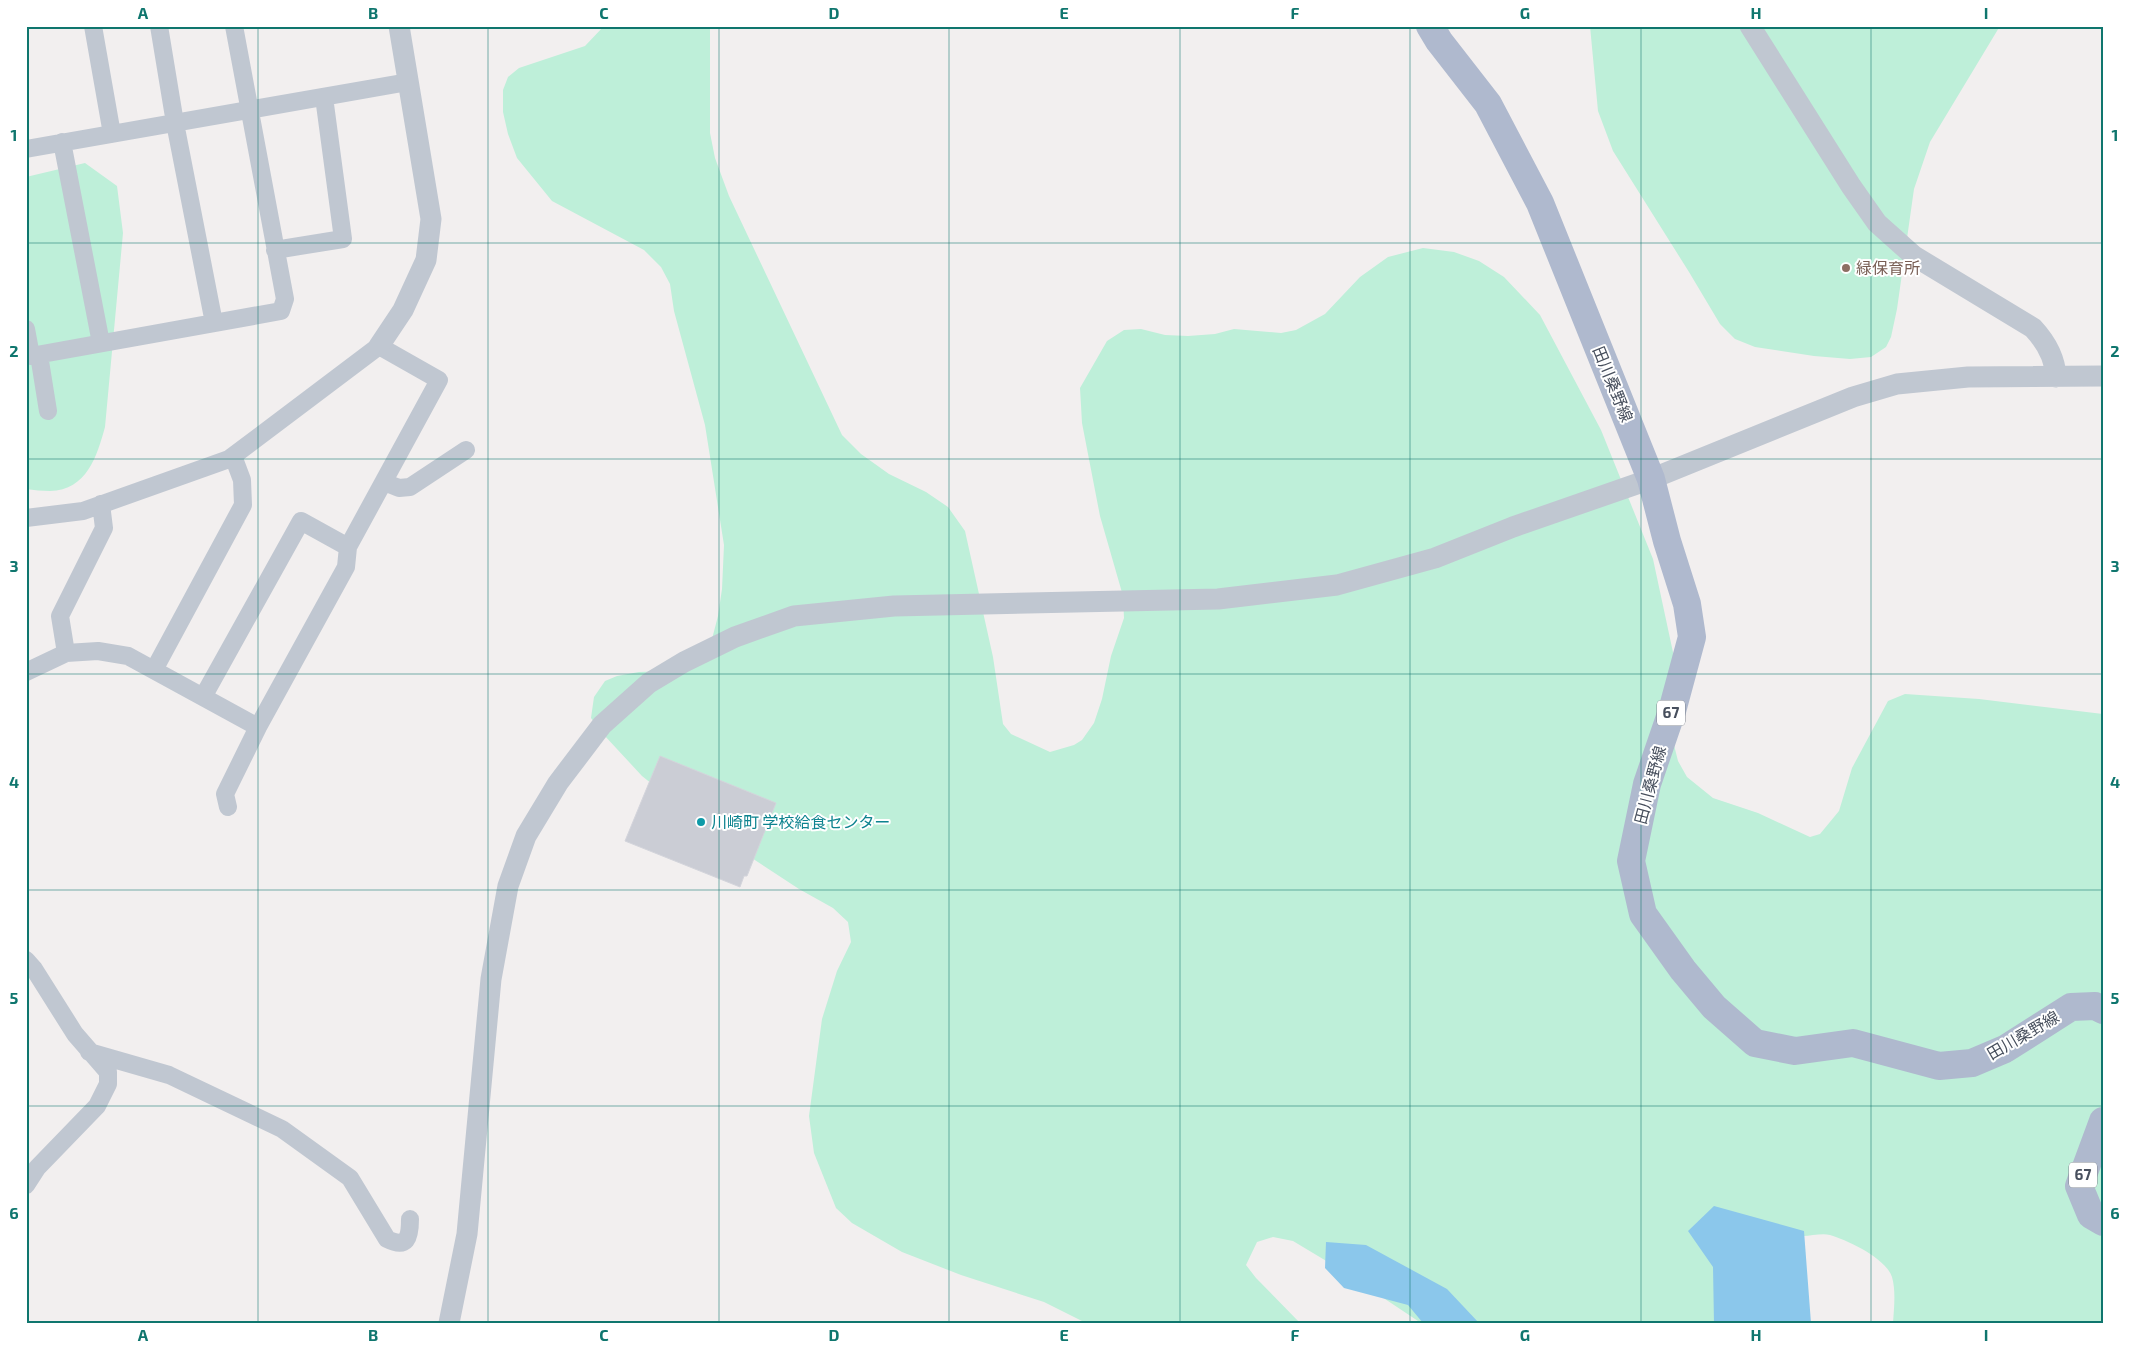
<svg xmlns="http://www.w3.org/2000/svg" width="2129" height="1349" font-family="'Exo 2','Noto Sans JP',sans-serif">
	<rect width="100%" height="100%" fill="#f2efef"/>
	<path fill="#beefd9" d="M 604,26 L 710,26 L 710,133 L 715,158 L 729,196 L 842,435 L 861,454 L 889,474 L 926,492 L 948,507 L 965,531 L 993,657 L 1003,724 L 1011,734 L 1050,752 L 1074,745 L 1082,740 L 1094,723 L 1102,699 L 1111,656 L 1124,618 L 1123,596 L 1100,516 L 1082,423 L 1080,388 L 1107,341 L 1124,330 L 1141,329 L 1165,335 L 1188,336 L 1215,334 L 1234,329 L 1281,333 L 1296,330 L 1325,314 L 1360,277 L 1388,257 L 1423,248 L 1454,252 L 1479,261 L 1504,277 L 1540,315 L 1601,430 L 1653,559 L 1677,671 L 1674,745 L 1678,761 L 1687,777 L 1713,798 L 1758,813 L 1810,837 L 1820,834 L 1839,811 L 1852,768 L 1888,701 L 1905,694 L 1979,699 L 2103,714 L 2103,1323 L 1893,1323 C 1894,1308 1896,1291 1892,1277 C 1886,1258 1847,1240 1830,1235 C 1822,1233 1811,1236 1803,1236 L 1777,1323 L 1421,1323 L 1343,1271 L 1293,1241 L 1273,1237 L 1257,1242 L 1246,1265 L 1256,1278 L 1300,1323 L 1086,1323 L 1044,1302 L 961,1275 L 902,1252 L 852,1223 L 836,1208 L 814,1153 L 809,1116 L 822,1019 L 837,971 L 851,942 L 848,922 L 833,908 L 799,889 L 712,832 L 642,776 L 604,735 L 591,718 L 594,697 L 605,681 L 617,676 L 639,672 L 668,671 L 712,639 L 718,616 L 722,589 L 724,545 L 705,425 L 674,311 L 670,284 L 661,267 L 644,250 L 552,201 L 517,158 L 508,134 L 503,112 L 503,90 L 508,77 L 519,68 L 585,46 Z
		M 1590,26 L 2000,26 L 1930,142 L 1914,189 L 1897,309 L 1891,337 L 1886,347 L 1871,357 L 1850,359 L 1814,356 L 1755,347 L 1735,339 L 1720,324 L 1689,272 L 1613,151 L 1598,111 Z
		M 85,163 L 117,186 L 123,233 L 105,427 C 97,456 87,490 50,491 C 42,491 34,490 26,489 L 26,177 Z"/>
	<path fill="#8bc7eb" d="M 1714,1206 L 1804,1231 L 1811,1323 L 1714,1323 L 1713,1267 L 1688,1231 Z
		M 1326,1242 L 1366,1245 L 1447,1289 L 1479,1323 L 1423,1323 L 1408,1305 L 1344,1288 L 1325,1268 Z"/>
	<path fill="#cbcdd5" stroke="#d3d4db" d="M 660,756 L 776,803 L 747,876 L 744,876 L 740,887 L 625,841 Z"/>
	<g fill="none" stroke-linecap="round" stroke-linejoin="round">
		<path stroke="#c0c7d1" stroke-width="18" d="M 93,26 L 112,134
			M 159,26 L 175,123 L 214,323
			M 62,142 L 101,343
			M 26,149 L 408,82
			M 275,250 L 343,239 L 324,97
			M 26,329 L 31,356 L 281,311 L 285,299 L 234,26
			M 39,355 L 48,411
			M 384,482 L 399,488 L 410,487 L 466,450
			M 26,518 L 83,511 L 229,459 L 379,346 L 439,380 L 348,547 L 346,567 L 258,727 L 128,656 L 98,651 L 66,653 L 26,672
			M 66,653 L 60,616 L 104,528 L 101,504
			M 154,670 L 243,505 L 242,480 L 233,456
			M 203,697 L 301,521 L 348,547
			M 228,807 L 225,794 L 258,727
			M 26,960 L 34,969 L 75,1034 L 108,1072 L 108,1084 L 97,1106 L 37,1168 L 26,1185
			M 89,1052 L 169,1075 L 282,1129 L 350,1178 L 387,1239 C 407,1249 410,1238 410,1219"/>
		<path stroke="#c0c7d1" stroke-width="21" d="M 1750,26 L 1851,186 L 1877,223 L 1914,256 L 2033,328 C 2046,342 2055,357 2056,377
			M 379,346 L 403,310 L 426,260 L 431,219 L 399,26
			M 449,1323 L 467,1234 L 491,979 L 508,886 L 526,836 L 558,783 L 602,725 L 649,683 L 684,662 L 735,637 L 794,616 L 894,606 L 1218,599 L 1337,585 L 1435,558 L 1513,527 L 1651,479 L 1853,397 L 1897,384 L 1968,377 L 2103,376"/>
		<path stroke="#afb9ce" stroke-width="28" d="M 1430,26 L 1439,41 L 1488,104 L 1540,203 L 1651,479 L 1667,541 L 1687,604 L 1692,637 L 1672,711 L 1647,784 L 1631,861 L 1643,914 L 1683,970 L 1714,1007 L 1755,1043 L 1795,1051 L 1853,1043 L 1939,1066 L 1972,1063 L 2005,1049 L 2071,1007 L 2095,1006 L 2103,1010
			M 2103,1121 L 2079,1186 L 2091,1215 L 2103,1222"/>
	</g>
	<path fill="none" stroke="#0f766e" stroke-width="1" stroke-opacity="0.55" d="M 258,26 L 258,1323M 488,26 L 488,1323M 719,26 L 719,1323M 949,26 L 949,1323M 1180,26 L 1180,1323M 1410,26 L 1410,1323M 1641,26 L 1641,1323M 1871,26 L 1871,1323M 26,243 L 2103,243M 26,459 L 2103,459M 26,674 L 2103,674M 26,890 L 2103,890M 26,1106 L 2103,1106"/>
	<circle fill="#8d6e63" stroke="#fff" stroke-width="2" cx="1846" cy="268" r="5"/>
	<circle fill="#0f9aa8" stroke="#fff" stroke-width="2" cx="701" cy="822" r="5"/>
	<g text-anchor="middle" stroke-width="4" stroke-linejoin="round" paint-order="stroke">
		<g fill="#fff" stroke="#7e848e" stroke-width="1">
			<rect x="1657" y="700.5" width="28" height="25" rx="4"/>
			<rect x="2069" y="1162.5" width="28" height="25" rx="4"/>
		</g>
		<g font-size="15" font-weight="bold" fill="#474f5d">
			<text x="1671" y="718">67</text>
			<text x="2083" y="1180">67</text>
		</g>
		<g font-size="16" fill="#785e54" stroke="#fff" text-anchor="start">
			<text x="1856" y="274">緑保育所</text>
		</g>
		<g font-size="16" fill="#474f5d" stroke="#fff">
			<text transform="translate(1613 384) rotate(68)" y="6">田川桑野線</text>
			<text transform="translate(1650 785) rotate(-75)" y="6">田川桑野線</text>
			<text transform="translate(2023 1035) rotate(-30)" y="6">田川桑野線</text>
		</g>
		<g font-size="16" fill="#0d838f" stroke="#fff" text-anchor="start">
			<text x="711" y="828">川崎町 学校給食センター</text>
		</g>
	</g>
	<rect width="2129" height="1349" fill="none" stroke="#ffffff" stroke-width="55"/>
	<rect x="28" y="28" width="2074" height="1294" fill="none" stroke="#0f766e" stroke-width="2"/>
	<g font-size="16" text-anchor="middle" font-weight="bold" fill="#0f766e">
		<text x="143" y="19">A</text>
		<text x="373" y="19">B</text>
		<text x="604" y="19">C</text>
		<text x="834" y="19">D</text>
		<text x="1064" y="19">E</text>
		<text x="1295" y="19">F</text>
		<text x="1525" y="19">G</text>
		<text x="1756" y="19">H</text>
		<text x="1986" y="19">I</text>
		<text x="14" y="141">1</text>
		<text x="2115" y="141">1</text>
		<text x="14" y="357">2</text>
		<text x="2115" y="357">2</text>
		<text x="14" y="572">3</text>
		<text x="2115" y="572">3</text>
		<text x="14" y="788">4</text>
		<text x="2115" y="788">4</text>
		<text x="14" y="1004">5</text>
		<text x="2115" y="1004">5</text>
		<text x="14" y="1219">6</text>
		<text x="2115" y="1219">6</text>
		<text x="143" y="1341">A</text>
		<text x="373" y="1341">B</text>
		<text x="604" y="1341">C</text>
		<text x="834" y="1341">D</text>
		<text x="1064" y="1341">E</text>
		<text x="1295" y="1341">F</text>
		<text x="1525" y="1341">G</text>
		<text x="1756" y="1341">H</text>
		<text x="1986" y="1341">I</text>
	</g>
</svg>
